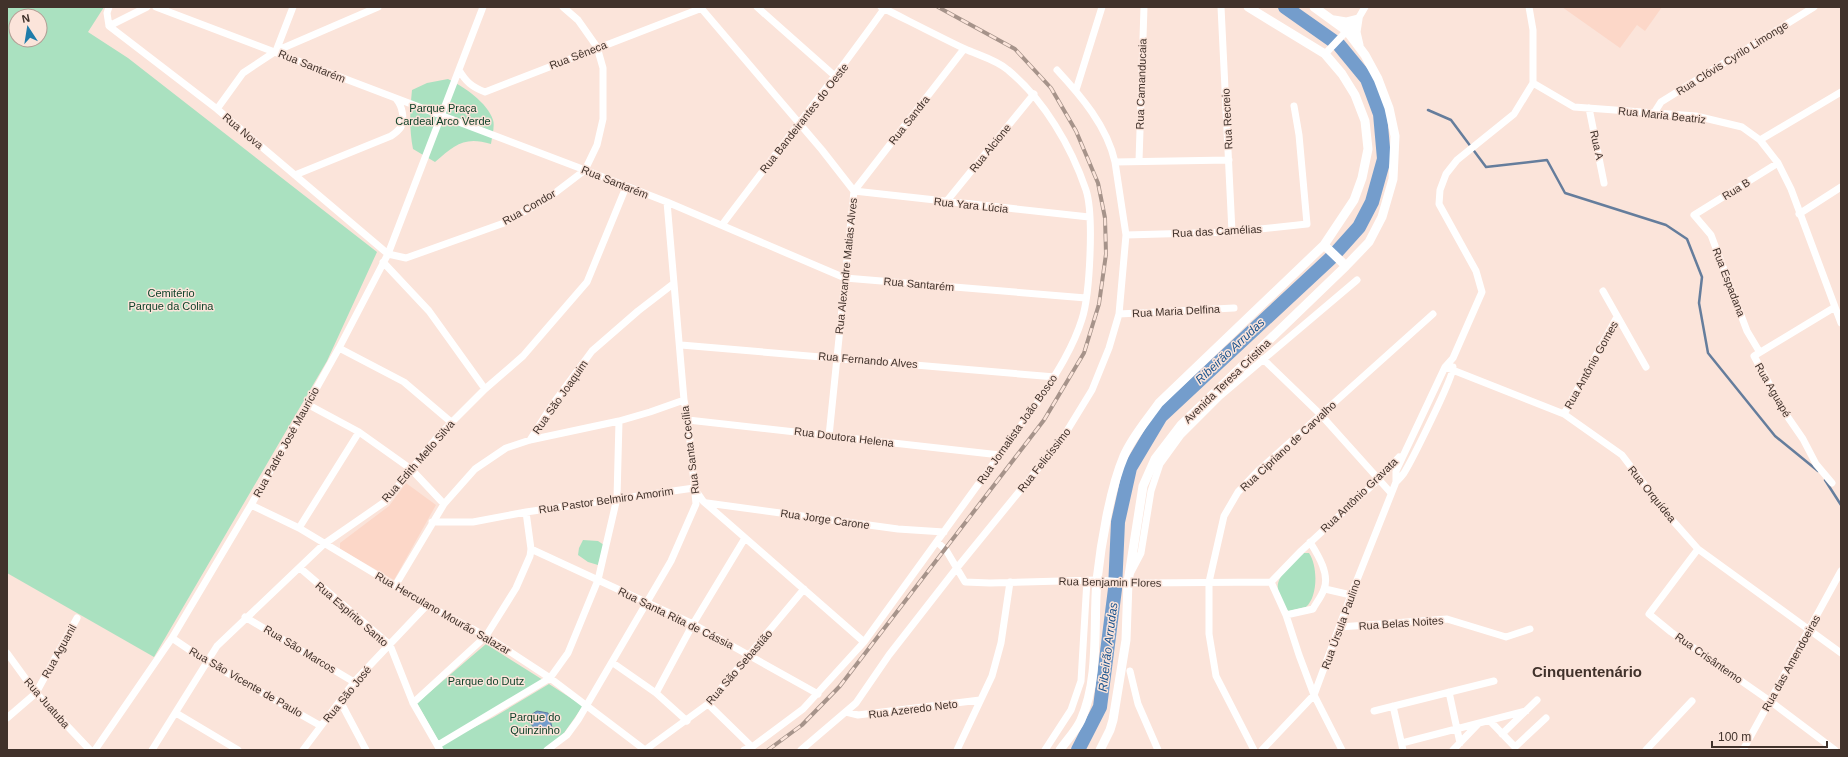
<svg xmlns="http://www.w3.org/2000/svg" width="1848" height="757" font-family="Helvetica,sans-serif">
	<rect width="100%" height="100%" fill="#fbe4da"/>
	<path fill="#fcd7c8" d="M 1562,7 L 1662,7 L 1645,31 L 1637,25 L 1620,48 Z
		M 406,483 L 436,505 L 394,580 L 340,549 L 340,543 L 389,506 Z"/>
	<path fill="#aae1c0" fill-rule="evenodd" d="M 7,7 L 104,7 L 88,32 L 128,58 L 377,252 L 327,361 L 154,657 L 7,573 ZM 16,16 L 40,16 L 40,40 L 16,40 Z
		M 448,79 C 463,86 488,103 493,120 C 495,126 492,137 491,144 C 464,136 455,145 435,162 L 413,149 C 409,128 410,110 412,90 L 427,83 Z
		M 583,540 L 598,541 L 604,545 L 598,565 L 588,562 L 578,555 L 579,548 Z
		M 1304,553 L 1309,553 C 1318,566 1318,597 1306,607 L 1289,611 L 1287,610 C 1284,604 1279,596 1278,590 C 1275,576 1295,561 1304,553 Z
		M 486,644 L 543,680 L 439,742 L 417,703 Z
		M 549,684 L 583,706 L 564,733 L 543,750 L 443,750 L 440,745 L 494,717 Z"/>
	<path fill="#749dcc" stroke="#657d9c" d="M 537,711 L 548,713 L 552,727 L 545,732 L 539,733 L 528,721 L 529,716 Z"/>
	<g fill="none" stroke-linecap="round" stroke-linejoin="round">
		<path stroke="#657d9c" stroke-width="2.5" d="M 1428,110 L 1451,120 L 1486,167 L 1547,160 L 1565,193 L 1666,225 L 1687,239 L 1702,277 L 1699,303 L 1708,353 L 1775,436 L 1818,471
			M 1825,480 L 1841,505"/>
		<path stroke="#749dcc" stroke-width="14" d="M 1078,750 L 1100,707 L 1115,589 L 1118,522 L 1130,468 L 1161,416 L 1333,256 L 1359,227 L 1372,202 L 1384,159 L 1380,114 L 1367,79 L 1339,45 L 1285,7"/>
		<path stroke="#fff" stroke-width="7" d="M 109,7 L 107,13 L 109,26 L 217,109 L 388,254 L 406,258 L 504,223 L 547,199 L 585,170 L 597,145 L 603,119 L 603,68 L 597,47 L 578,20 L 563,7
			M 156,7 L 585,170 L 667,202 L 845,278 L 1086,298
			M 697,7 L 701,8 L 822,150 L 854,191 L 829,436
			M 757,7 L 836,77
			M 1221,7 L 1232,232
			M 109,26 L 147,7
			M 276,51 L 293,7
			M 1325,54 L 1358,19 L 1365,7
			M 459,70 C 466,82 472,87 485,92 L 702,8
			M 1533,83 L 1574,107 L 1696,116 L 1742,127 L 1760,140 L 1778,163 L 1791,189 L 1841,323
			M 1076,90 L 1102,7
			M 1589,108 L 1604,183
			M 217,109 L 243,73 L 276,51 L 378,7
			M 1654,113 L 1661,102 L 1814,7
			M 1760,140 L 1841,92
			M 1139,161 L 1144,7
			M 1115,162 L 1229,160
			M 295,175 L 391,136 C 394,134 399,130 401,127 C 405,119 402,106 397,100
			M 854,191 L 1089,217
			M 854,191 L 964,49
			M 946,202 L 1034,94
			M 1799,214 L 1841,187
			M 722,225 C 776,153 832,82 884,9
			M 1126,235 L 1232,232 L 1307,224 L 1299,135 L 1294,106
			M 383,262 L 429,311 L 485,389
			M 1603,291 L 1646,367
			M 1119,314 L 1234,308
			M 681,345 L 1055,377
			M 339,348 L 404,382 L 451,422
			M 1759,351 L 1747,331 L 1711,235 L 1694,215 L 1778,163
			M 1263,359 L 1321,415 L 1391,493
			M 1445,367 L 1564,414 L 1622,455 L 1666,513 L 1698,549 L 1841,653
			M 307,404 L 359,432 L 411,469 L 444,504
			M 1564,414 L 1617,317
			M 688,420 L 1000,455
			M 530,440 L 552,405 L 592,351 L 638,311 L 673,284
			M 1396,482 C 1399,479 1402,476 1404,473 C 1412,460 1454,376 1453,367
			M 1832,483 L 1816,464 L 1803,439 L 1785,413 L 1754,356 L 1835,307
			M 707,503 L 898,529 L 944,532
			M 251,505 L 299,528 L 427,605 L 486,636 L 550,678 L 645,750
			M 432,522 L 473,522 L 526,512 L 694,488 L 703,501 L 864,642
			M 299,528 L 359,432
			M 937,542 L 946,550 L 965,582 L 990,583 L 1097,580 L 1139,583 L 1271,582
			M 531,549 L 693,624 L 818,694
			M 1698,549 L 1649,614 L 1671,632 L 1770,701 L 1835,750
			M 300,568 L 390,645 L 413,703 L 440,750
			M 1131,572 L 1141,553 L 1151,491 L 1160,464 L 1181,435 L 1220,396 L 1357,280
			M 1271,582 L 1301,551 L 1379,479 L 1399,457
			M 1271,582 L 1286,615 L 1299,655 L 1314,695 L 1342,750
			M 395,586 L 444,504 L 475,469 L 506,448 L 530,440 L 619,421 L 650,412 L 684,400
			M 1325,589 L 1351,595
			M 1286,615 L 1313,609 C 1316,603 1322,596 1324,589 C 1330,574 1318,555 1310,542
			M 245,617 L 354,682
			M 1340,627 L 1447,619 L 1506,637 L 1530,629
			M 172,638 L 206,661 L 321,726
			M 7,653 L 36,693 L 90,750
			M 613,663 L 656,693 L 687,721
			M 1130,671 L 1138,704 L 1158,750
			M 1449,692 L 1460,743
			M 656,693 L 693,624 L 745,538
			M 340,701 L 366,750
			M 413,703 L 486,636 L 516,588 L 530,556 L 531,549 L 526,512
			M 708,704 L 752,747
			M 1393,706 L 1403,750
			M 1374,711 L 1494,681
			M 846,712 L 858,715 L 980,700
			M 176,713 L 238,750
			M 7,718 L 36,693 L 77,618
			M 1490,721 L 1515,747 L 1546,718
			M 1502,734 L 1537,700
			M 1402,743 L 1526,711
			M 438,745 L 550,678 L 568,653 L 598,580 L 617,498 L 619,421
			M 95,750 L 172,638 L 251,505 L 339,348 L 388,254 L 483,7
			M 152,750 L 217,646 L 324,544 L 386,501 L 439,435 L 485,389 L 523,356 L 587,282 L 626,187
			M 303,750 L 354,682 L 427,605
			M 547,750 L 567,735 L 578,720 L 671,561 L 696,504 L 688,420 L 684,400 L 667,202
			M 645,750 L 708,704 L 804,589
			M 744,750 L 752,747 L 803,709 L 864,642 L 1040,399 C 1056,374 1073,348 1082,319 C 1090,294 1094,215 1086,190 C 1071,146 1044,100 1008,70 C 997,60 978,55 965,49 C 936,35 909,21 881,7
			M 801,750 L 856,703 L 889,655 L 956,569 L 1062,439 L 1092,390 L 1109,348 L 1119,314 L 1126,235 L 1115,162 C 1107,126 1081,96 1057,70
			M 957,750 L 992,676 L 1001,643 L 1010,582
			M 1045,750 L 1071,710 L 1081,681 L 1087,580
			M 1254,750 L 1216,676 L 1209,634 L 1209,582 L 1224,516 L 1238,492 L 1259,470 L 1433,314
			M 1262,750 L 1314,695 L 1351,595 L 1396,482 L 1396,471 L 1445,367 L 1453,358 L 1482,292 L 1476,271 L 1439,204 L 1440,190 L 1446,174 L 1457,160 L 1514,114 L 1533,83 L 1533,30 L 1529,7
			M 1453,750 L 1478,724
			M 1646,750 L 1692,701
			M 1743,750 L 1841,571"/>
		<path stroke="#fff" stroke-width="9" d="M 1334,20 L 1346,22 L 1358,19 L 1356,32 L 1359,45
			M 1324,245 L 1346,266
			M 1060,750 C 1066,741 1076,731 1081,720 C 1100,677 1093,626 1097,580 C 1101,544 1110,489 1124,456 C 1132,437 1147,420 1159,403 L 1324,245 L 1354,200 L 1362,178 L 1368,149 L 1365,121 L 1355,95 L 1342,74 L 1325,54 L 1248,7
			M 1100,750 L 1110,730 L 1113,720 L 1126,640 L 1128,582 L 1143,486 L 1155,459 L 1181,425 L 1346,266 L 1369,242 L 1382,217 L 1393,179 L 1395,136 L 1389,108 L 1378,79 L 1365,55 L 1347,31 L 1314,7"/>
		<g stroke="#a6938a" stroke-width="4">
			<path id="rail" d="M 768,750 L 802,725 L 840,686 L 1044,420 L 1084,353 L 1099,304 L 1106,254 L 1105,218 L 1098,183 L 1076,131 L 1051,88 L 1015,49 L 938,7"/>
		</g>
		<use href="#rail" stroke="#fbe4da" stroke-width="2.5" stroke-dasharray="8" stroke-linecap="butt"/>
	</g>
	<g text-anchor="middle" stroke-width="3" stroke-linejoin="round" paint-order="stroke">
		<g font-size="11" fill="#41322b" stroke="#fbe4da">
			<text transform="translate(578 55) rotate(-21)" y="4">Rua Sêneca</text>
			<text transform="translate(1732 58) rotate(-32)" y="4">Rua Clóvis Cyrilo Limonge</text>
			<text transform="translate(312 66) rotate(22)" y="4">Rua Santarém</text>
			<text transform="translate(1141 84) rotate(-88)" y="4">Rua Camanducaia</text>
			<text transform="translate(1662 115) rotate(6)" y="4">Rua Maria Beatriz</text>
			<text transform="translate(804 118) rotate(-52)" y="4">Rua Bandeirantes do Oeste</text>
			<text transform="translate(1227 119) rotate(-93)" y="4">Rua Recreio</text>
			<text transform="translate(909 120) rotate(-52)" y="4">Rua Sandra</text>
			<text transform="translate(243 131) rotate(40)" y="4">Rua Nova</text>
			<text transform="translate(1597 145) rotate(78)" y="4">Rua A</text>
			<text transform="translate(990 148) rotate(-51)" y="4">Rua Alcione</text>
			<text transform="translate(615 182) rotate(22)" y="4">Rua Santarém</text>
			<text transform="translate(1736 189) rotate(-32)" y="4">Rua B</text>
			<text transform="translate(971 205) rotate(6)" y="4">Rua Yara Lúcia</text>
			<text transform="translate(529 207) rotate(-30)" y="4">Rua Condor</text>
			<text transform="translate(1217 231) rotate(-3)" y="4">Rua das Camélias</text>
			<text transform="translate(846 266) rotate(-84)" y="4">Rua Alexandre Matias Alves</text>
			<text transform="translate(1729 282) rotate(69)" y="4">Rua Espadana</text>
			<text transform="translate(919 284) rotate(5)" y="4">Rua Santarém</text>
			<text transform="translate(1176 311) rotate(-3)" y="4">Rua Maria Delfina</text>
			<text transform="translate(868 360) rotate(5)" y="4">Rua Fernando Alves</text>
			<text transform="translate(1591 365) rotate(-61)" y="4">Rua Antônio Gomes</text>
			<text transform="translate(1227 381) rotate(-44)" y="4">Avenida Teresa Cristina</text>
			<text transform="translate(1773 390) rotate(60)" y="4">Rua Aguapé</text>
			<text transform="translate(560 397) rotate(-55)" y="4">Rua São Joaquim</text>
			<text transform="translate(1017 429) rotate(-55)" y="4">Rua Jornalista João Bosco</text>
			<text transform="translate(844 437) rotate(7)" y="4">Rua Doutora Helena</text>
			<text transform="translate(286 442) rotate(-61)" y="4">Rua Padre José Maurício</text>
			<text transform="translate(1288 446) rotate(-43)" y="4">Rua Cipriano de Carvalho</text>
			<text transform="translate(690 450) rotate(-97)" y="4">Rua Santa Cecília</text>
			<text transform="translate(1044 460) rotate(-52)" y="4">Rua Felicíssimo</text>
			<text transform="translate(418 461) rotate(-49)" y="4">Rua Edith Mello Silva</text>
			<text transform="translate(1652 494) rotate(51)" y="4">Rua Orquídea</text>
			<text transform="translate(1359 495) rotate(-44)" y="4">Rua Antônio Gravata</text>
			<text transform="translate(606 500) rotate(-8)" y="4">Rua Pastor Belmiro Amorim</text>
			<text transform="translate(825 519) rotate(8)" y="4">Rua Jorge Carone</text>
			<text transform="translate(1110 582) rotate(1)" y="4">Rua Benjamin Flores</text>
			<text transform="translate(443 613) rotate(30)" y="4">Rua Herculano Mourão Salazar</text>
			<text transform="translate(352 614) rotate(41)" y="4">Rua Espírito Santo</text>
			<text transform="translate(676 618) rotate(26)" y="4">Rua Santa Rita de Cássia</text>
			<text transform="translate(1401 623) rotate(-4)" y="4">Rua Belas Noites</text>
			<text transform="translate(1341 624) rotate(-70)" y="4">Rua Úrsula Paulino</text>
			<text transform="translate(300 649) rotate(31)" y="4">Rua São Marcos</text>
			<text transform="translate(59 651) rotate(-61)" y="4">Rua Aguanil</text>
			<text transform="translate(1709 658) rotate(35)" y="4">Rua Crisântemo</text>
			<text transform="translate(1791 663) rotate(-61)" y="4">Rua das Amendoeiras</text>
			<text transform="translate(739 667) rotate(-49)" y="4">Rua São Sebastião</text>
			<text transform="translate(246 682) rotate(30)" y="4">Rua São Vicente de Paulo</text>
			<text transform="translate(347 694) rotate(-51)" y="4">Rua São José</text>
			<text transform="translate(47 703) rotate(49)" y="4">Rua Juatuba</text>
			<text transform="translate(913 709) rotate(-7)" y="4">Rua Azeredo Neto</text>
		</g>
		<g font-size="11" fill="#10422a" stroke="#fbe4da">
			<text x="443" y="112">Parque Praça<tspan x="443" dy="13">Cardeal Arco Verde</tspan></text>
			<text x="171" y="297">Cemitério<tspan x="171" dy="13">Parque da Colina</tspan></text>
			<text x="486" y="685">Parque do Dutz</text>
			<text x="535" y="721">Parque do<tspan x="535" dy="13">Quinzinho</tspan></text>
		</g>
		<g font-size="12" font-style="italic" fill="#19538e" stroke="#fbe4da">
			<text transform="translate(1230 351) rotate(-43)" y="4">Ribeirão Arrudas</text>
			<text transform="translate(1108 647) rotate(-83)" y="4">Ribeirão Arrudas</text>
		</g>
		<g font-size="15" font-weight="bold" fill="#41322b" stroke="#fbe4da">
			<text x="1587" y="677">Cinquentenário</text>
		</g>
	</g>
	<rect width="1848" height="757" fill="none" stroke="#41322b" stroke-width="16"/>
	<g transform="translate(28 28) rotate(348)"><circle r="19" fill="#fbe4da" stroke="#b19d94"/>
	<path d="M0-3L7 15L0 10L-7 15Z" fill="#207caa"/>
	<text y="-6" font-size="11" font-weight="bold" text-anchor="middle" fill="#41322b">N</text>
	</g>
	<path d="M1712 741v6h115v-6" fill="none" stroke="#41322b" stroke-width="2"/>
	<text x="1718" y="741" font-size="12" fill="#41322b" stroke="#fbe4da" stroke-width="3" paint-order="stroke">100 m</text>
</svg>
